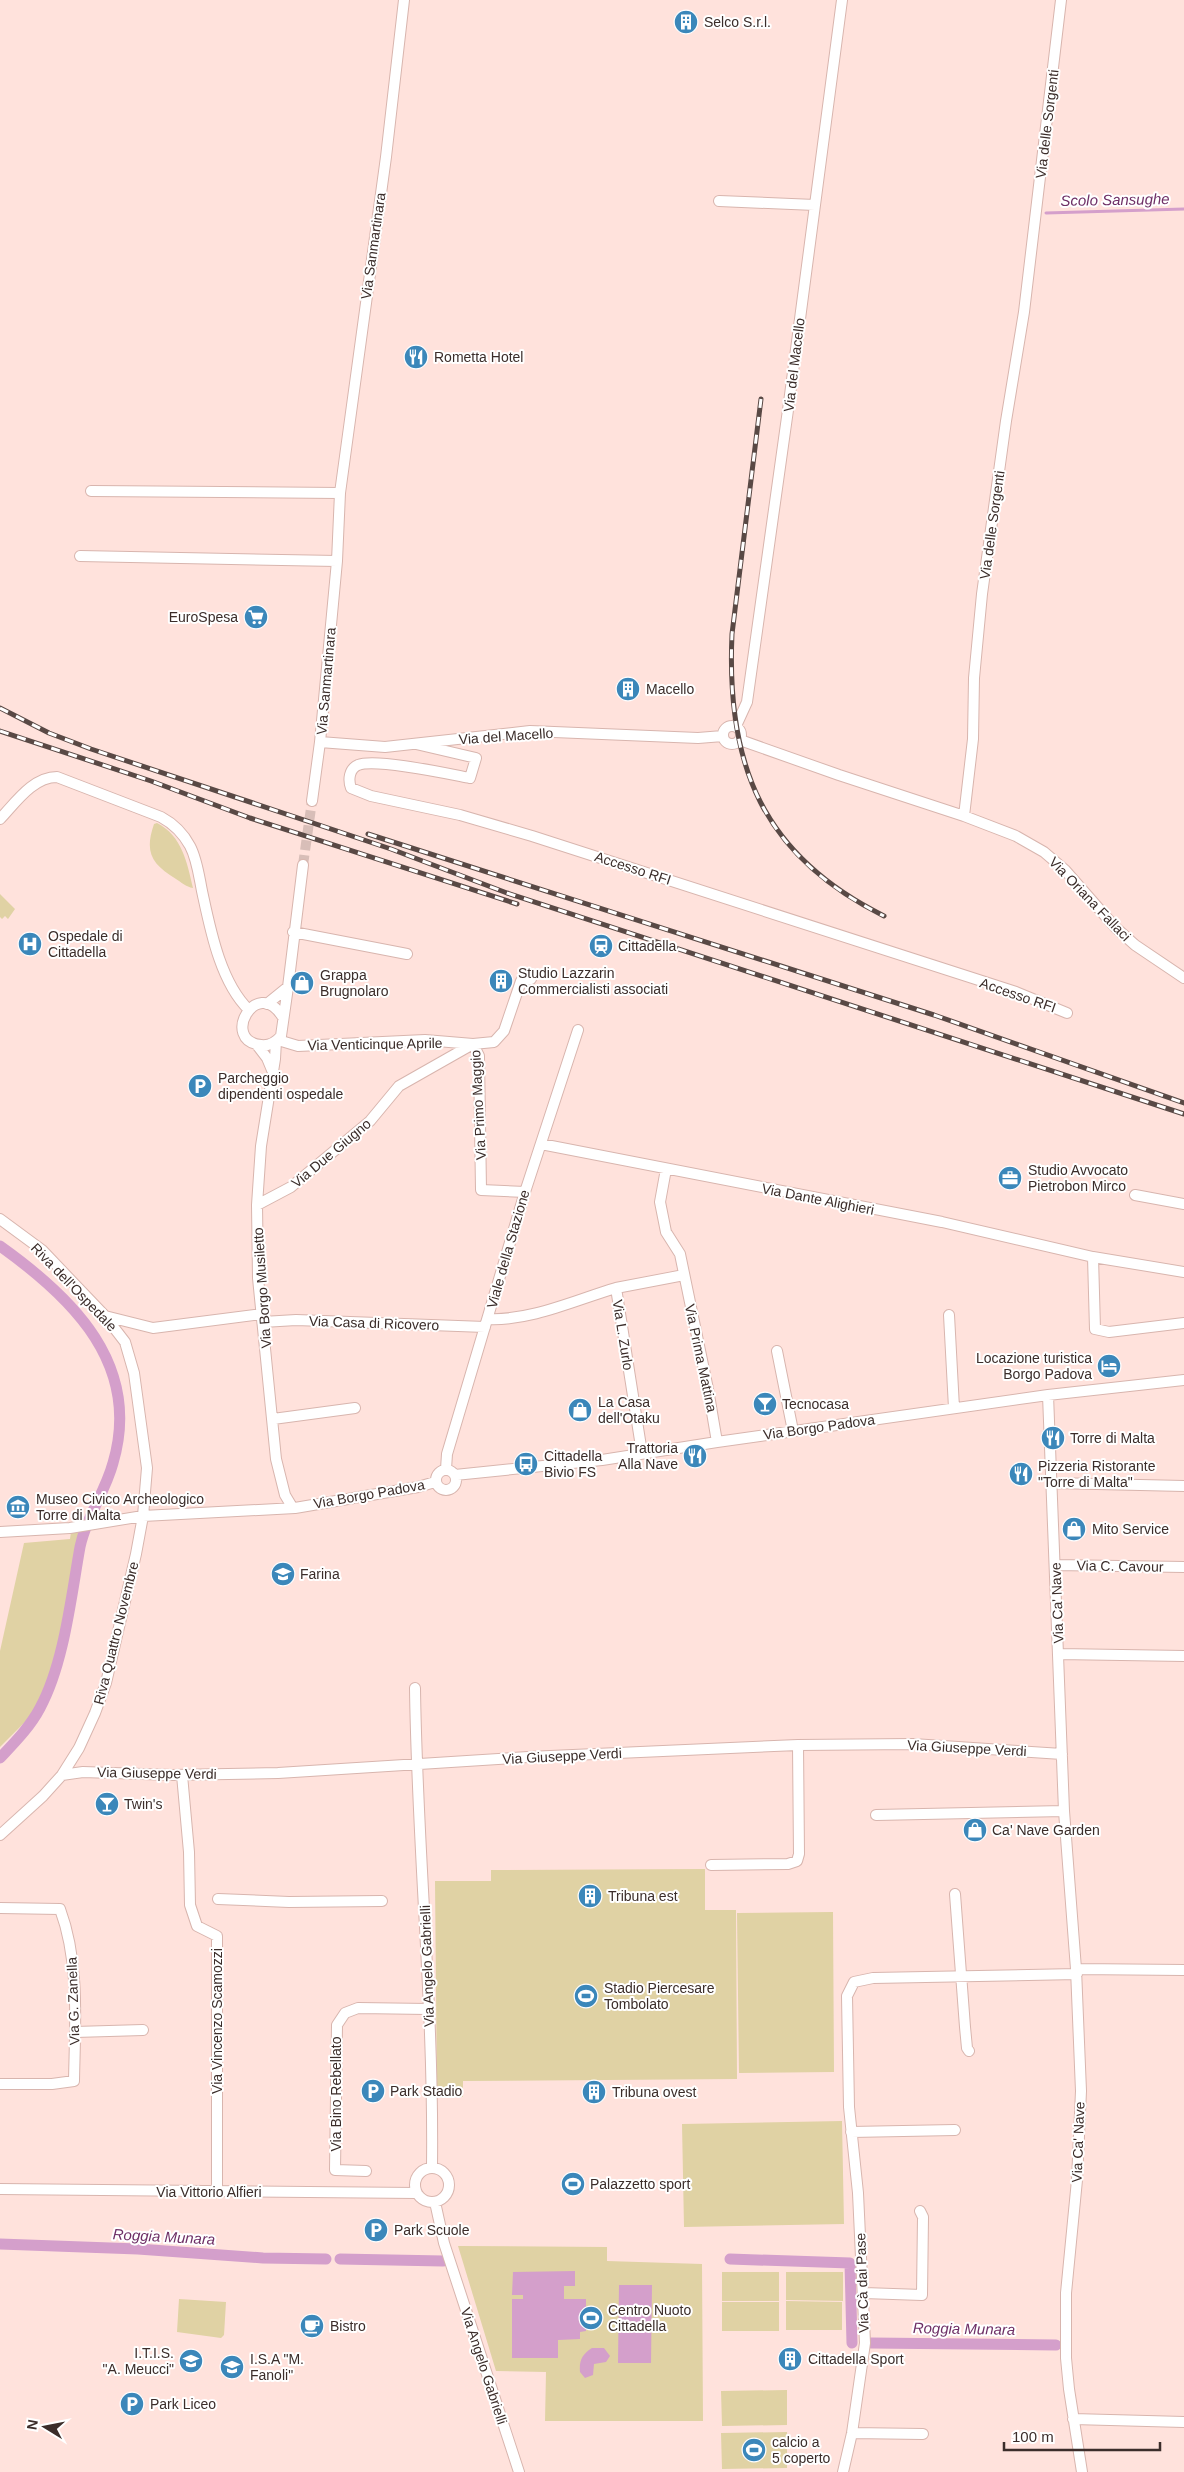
<svg xmlns="http://www.w3.org/2000/svg" width="1184" height="2472" font-family="Arial,sans-serif">
	<rect width="100%" height="100%" fill="#ffe2dc"/>
	<path fill="#e0d2a4" d="M 157,823 C 182,836 187,862 193,888 C 186,887 181,882 176,879 C 152,864 144,853 154,824 Z
		M 0,894 L 15,909 L 8,919 L 5,916 L 2,919 L 0,917 Z
		M 79,1530 L 57,1653 L 46,1690 L 29,1718 L 0,1747 L 0,1651 L 24,1543 L 70,1539 L 71,1532 Z
		M 705,1869 L 705,1910 L 736,1910 L 737,2079 L 463,2081 L 463,2097 L 437,2097 L 435,1881 L 491,1881 L 491,1870 Z
		M 833,1912 L 834,2072 L 739,2073 L 737,1913 Z
		M 842,2121 L 844,2224 L 684,2227 L 682,2124 Z
		M 458,2246 L 607,2247 L 607,2261 L 702,2264 L 703,2421 L 545,2421 L 546,2372 L 496,2371 Z
		M 722,2272 L 779,2272 L 779,2301 L 722,2301 Z
		M 786,2272 L 843,2272 L 843,2301 L 786,2300 Z
		M 179,2299 L 226,2302 L 224,2335 L 221,2338 L 177,2332 Z
		M 786,2301 L 842,2302 L 842,2330 L 786,2330 Z
		M 722,2302 L 779,2302 L 779,2331 L 722,2331 Z
		M 787,2390 L 787,2425 L 722,2426 L 721,2391 Z
		M 787,2432 L 787,2468 L 722,2469 L 721,2433 Z"/>
	<path fill="#d49fcb" d="M 575,2271 L 575,2286 L 564,2286 L 564,2299 L 586,2299 L 586,2331 L 580,2332 L 580,2339 L 558,2340 L 558,2358 L 512,2358 L 512,2299 L 523,2299 L 523,2295 L 512,2295 L 513,2272 Z
		M 619,2285 L 652,2285 L 651,2363 L 618,2363 Z
		M 592,2348 L 604,2348 L 610,2356 L 606,2362 L 594,2364 L 593,2375 L 585,2378 L 580,2372 C 579,2361 582,2354 592,2348 Z"/>
	<g fill="none" stroke-linecap="round" stroke-linejoin="round">
		<path stroke="#d49fcb" stroke-width="3" d="M 1046,213 L 1184,209"/>
		<path stroke="#d49fcb" stroke-width="11" d="M 0,1246 C 73,1298 142,1365 113,1463 C 105,1493 86,1517 80,1547 C 71,1597 64,1664 40,1708 C 30,1727 15,1742 0,1758
			M 0,2244 L 138,2249 L 263,2258 L 326,2259
			M 340,2259 L 443,2261
			M 730,2259 L 850,2263 L 852,2343
			M 871,2343 L 1056,2345"/>
		<path stroke="#d8beb8" stroke-width="10" stroke-dasharray="10 5" stroke-linecap="butt" d="M 303,865 L 312,801"/>
		<g stroke="#d8b5ae" stroke-width="12">
			<path id="minor" d="M 719,201 L 815,205
				M 91,491 L 340,493
				M 80,556 L 337,561
				M723 735a9 9 0 1 1 18 0a9 9 0 1 1-18 0Z
				M 736,726 L 747,702 L 788,410 L 842,0
				M 740,740 L 839,775 L 964,816 L 1016,836 L 1044,852 L 1065,870 L 1115,927 L 1135,945 L 1184,978
				M 320,742 L 385,747 L 530,731 L 698,738 L 723,736
				M 416,744 L 476,758 L 470,778 C 449,774 376,758 358,765 C 349,769 348,780 351,788 L 371,796 L 460,815 L 532,836 L 1016,992 L 1067,1013
				M 312,801 L 320,742 L 337,561 L 340,493 L 386,157 L 404,0
				M 964,816 L 973,739 L 974,678 L 982,594 L 1006,421 L 1024,312 L 1061,0
				M 0,819 C 16,802 33,777 57,777 L 161,817 C 174,824 183,833 190,846 C 197,859 199,876 202,891 C 210,928 220,982 249,1010
				M 293,932 L 407,954
				M 288,987 L 303,865
				M 267,1004 L 288,987 L 281,1036 C 276,1042 269,1046 261,1045 C 220,1041 256,976 282,1016
				M 278,1040 L 298,1046 L 425,1040 L 473,1044 L 494,1042 L 504,1031 L 521,981 L 531,979
				M 276,1041 L 275,1059 L 261,1146 L 257,1205 L 258,1278 L 276,1459 L 285,1495 L 291,1505
				M 473,1044 L 479,1056 L 481,1190 L 525,1192
				M 257,1045 L 267,1058 L 272,1070
				M 541,1144 L 942,1222 L 1093,1257 L 1184,1272
				M 666,1169 L 660,1202 L 666,1232 L 680,1254 L 708,1389 L 717,1442
				M 1135,1195 L 1184,1204
				M 257,1205 L 291,1187 L 370,1121 L 399,1086 L 473,1044
				M 0,1219 L 42,1250 L 105,1316 L 125,1342 L 134,1373 L 147,1468 L 143,1516 L 136,1554 L 106,1683 L 95,1713 L 79,1748 L 62,1775 L 43,1796 L 0,1835
				M 1093,1257 L 1095,1329 L 1109,1332 L 1184,1323
				M 616,1288 L 684,1275
				M 949,1315 L 954,1408
				M 105,1316 L 153,1328 L 262,1314
				M 488,1319 C 531,1321 575,1300 616,1288 L 642,1453
				M 263,1322 L 296,1320 L 485,1327
				M 777,1351 L 793,1431
				M 1048,1395 L 1064,1811 L 1076,1969 L 1081,2091 L 1077,2180 L 1066,2293 L 1066,2358 L 1069,2389 L 1082,2472
				M 273,1419 L 355,1408
				M 446,1469 L 447,1454 L 525,1192 L 578,1030
				M436 1480a10 10 0 1 1 20 0a10 10 0 1 1-20 0Z
				M 455,1475 L 602,1460 L 717,1442 L 1048,1395 L 1184,1380
				M 1053,1483 L 1184,1486
				M 0,1532 L 70,1528 L 143,1516 L 295,1508 L 418,1487 L 435,1482
				M 1055,1565 L 1184,1567
				M 1059,1654 L 1184,1656
				M 415,1688 C 417,1847 434,2007 432,2167
				M 62,1775 L 83,1772 L 172,1775 L 278,1773 L 528,1757 L 798,1745 L 913,1744 L 1062,1754
				M 182,1775 L 189,1852 L 190,1905 L 197,1926 L 217,1936 L 217,2192
				M 876,1815 L 1064,1811
				M 711,1865 L 788,1864 L 797,1861 L 799,1854 L 798,1745
				M 955,1894 L 965,2027 L 967,2048 L 969,2051
				M 218,1899 L 289,1902 L 382,1901
				M 0,1908 L 60,1909 C 80,1963 75,2024 74,2081 L 52,2084 L 0,2084
				M 1076,1969 L 1184,1970
				M 75,2032 L 143,2030
				M 851,2132 L 955,2130
				M415 2185a17 17 0 1 1 34 0a17 17 0 1 1-34 0Z
				M 366,2171 L 335,2170 L 337,2025 L 345,2013 L 358,2008 L 428,2009
				M 0,2189 L 417,2193
				M 435,2202 L 444,2243 L 519,2472
				M 864,2293 L 922,2295 L 923,2217 L 920,2211
				M 1073,2419 L 1184,2422
				M 852,2433 L 923,2434
				M 843,2472 L 852,2433 L 865,2343 L 858,2193 L 849,2107 L 847,1996 L 854,1982 L 873,1978 L 1077,1974"/>
		</g>
		<use href="#minor" stroke="#fff" stroke-width="10"/>
		<g stroke="#594945" stroke-width="5">
			<path id="rail" d="M 761,399 L 732,634 C 726,766 763,856 884,916
				M 0,708 L 49,733 L 91,749 L 391,849 L 507,893 L 1184,1114
				M 0,731 L 151,781 L 250,818 L 517,904
				M 368,834 L 934,1015 L 1184,1103"/>
		</g>
		<use href="#rail" stroke="#fff" stroke-width="3" stroke-dasharray="9" stroke-linecap="butt"/>
	</g>
	<defs>
		<g id="building-disc" transform="scale(1.25)"><circle r="9.5" fill="#3b87ba" stroke="#fff"/><path d="M-4-6H4V6H1V3H-1V6H-4ZM-2.5-4.3h1.7v1.8h-1.7ZM.8-4.3h1.7v1.8H.8ZM-2.5-1h1.7V.8h-1.7ZM.8-1h1.7V.8H.8Z" fill="#fff"/></g>
		<g id="restaurant-disc" transform="scale(1.25)"><circle r="9.5" fill="#3b87ba" stroke="#fff"/><path d="M-5-6h1v4h1v-4h1v4h1v-4h1v5L-1.5 .5V6h-2V.5L-5-1ZM5-6V6H3V1.5H1.5Q1.5-4 5-6Z" fill="#fff"/></g>
		<g id="supermarket-disc" transform="scale(1.25)"><circle r="9.5" fill="#3b87ba" stroke="#fff"/><path d="M-6-5.5h2.5l.6 2H6L4.5 2H-2.5L-4.4-4H-6ZM-1.5 3.2a1.3 1.3 0 1 0 .1 0ZM3 3.2a1.3 1.3 0 1 0 .1 0Z" fill="#fff"/></g>
		<g id="hospital-disc" transform="scale(1.25)"><circle r="9.5" fill="#3b87ba" stroke="#fff"/><path d="M-5-5h3v3.5h4V-5h3V5h-3V1.5h-4V5h-3Z" fill="#fff"/></g>
		<g id="station-disc" transform="scale(1.25)"><circle r="9.5" fill="#3b87ba" stroke="#fff"/><path d="M-3-6H3Q5-6 5-4V2Q5 4 3 4L4.5 6H3L1.5 4h-3L-3 6H-4.5L-3 4Q-5 4-5 2V-4Q-5-6-3-6ZM-3.5-4v3h7v-3ZM-3.5 1v1.5H-2V1ZM2 1v1.5H3.5V1Z" fill="#fff"/></g>
		<g id="shop-disc" transform="scale(1.25)"><circle r="9.5" fill="#3b87ba" stroke="#fff"/><path d="M-5-2.5h2.3a2.7 3.5 0 0 1 5.4 0H5L5.5 6h-11ZM-1.5-2.5h3a1.5 2.3 0 0 0-3 0Z" fill="#fff"/></g>
		<g id="parking-disc" transform="scale(1.25)"><circle r="9.5" fill="#3b87ba" stroke="#fff"/><path d="M-3.5-5.5H1a3.5 3.5 0 0 1 0 7H-1V5.5H-3.5ZM-1-3.4V-.6H.8a1.4 1.4 0 0 0 0-2.8Z" fill="#fff"/></g>
		<g id="office-disc" transform="scale(1.25)"><circle r="9.5" fill="#3b87ba" stroke="#fff"/><path d="M-6-3h4V-5.5h4V-3h4V5H-6ZM-1-4.5V-3h2v-1.5ZM-6 0V1H6V0Z" fill="#fff"/></g>
		<g id="hotel-disc" transform="scale(1.25)"><circle r="9.5" fill="#3b87ba" stroke="#fff"/><path d="M-6-4.5h1.5V1H6V5H4.5V3h-9V5H-6ZM-4 0a1.8 1.8 0 1 1 3.6 0ZM.5 0V-2.5h3Q6-2.5 6 0Z" fill="#fff"/></g>
		<g id="bar-disc" transform="scale(1.25)"><circle r="9.5" fill="#3b87ba" stroke="#fff"/><path d="M-6-5H6L.8 .8V4.5H3.5V6h-7V4.5H-.8V.8Z" fill="#fff"/></g>
		<g id="bus-disc" transform="scale(1.25)"><circle r="9.5" fill="#3b87ba" stroke="#fff"/><path d="M-5-6H5V4H4V6H2V4H-2V6H-4V4H-5ZM-3.5-4V0h7V-4ZM-3.5 1.2v1.5H-2V1.2ZM2 1.2v1.5H3.5V1.2Z" fill="#fff"/></g>
		<g id="museum-disc" transform="scale(1.25)"><circle r="9.5" fill="#3b87ba" stroke="#fff"/><path d="M0-6L6-3V-2H-6V-3ZM-5-1h2V3h-2ZM-1-1h2V3h-2ZM3-1h2V3H3ZM-6 4H6V6H-6Z" fill="#fff"/></g>
		<g id="school-disc" transform="scale(1.25)"><circle r="9.5" fill="#3b87ba" stroke="#fff"/><path d="M0-5L7-2L0 1L-7-2ZM-4 1L0 2.5L4 1V4Q0 6-4 4Z" fill="#fff"/></g>
		<g id="stadium-disc" transform="scale(1.25)"><circle r="9.5" fill="#3b87ba" stroke="#fff"/><path d="M0-5a6.5 5 0 1 0 0 10a6.5 5 0 1 0 0-10ZM-3.5-1.8h7v3.6h-7Z" fill="#fff"/></g>
		<g id="cafe-disc" transform="scale(1.25)"><circle r="9.5" fill="#3b87ba" stroke="#fff"/><path d="M-5.5-4.5H6V0H3Q3 3.5 0 3.5H-2.5Q-5.5 3.5-5.5 0ZM3-3.2v2h1.7v-2ZM-6 4.5H4V6H-6Z" fill="#fff"/></g>
	</defs>
	<g fill-rule="evenodd">
		<use href="#building-disc" x="686" y="22"/>
		<use href="#restaurant-disc" x="416" y="357"/>
		<use href="#supermarket-disc" x="256" y="617"/>
		<use href="#building-disc" x="628" y="689"/>
		<use href="#hospital-disc" x="30" y="944"/>
		<use href="#station-disc" x="601" y="946"/>
		<use href="#building-disc" x="501" y="981"/>
		<use href="#shop-disc" x="302" y="983"/>
		<use href="#parking-disc" x="200" y="1086"/>
		<use href="#office-disc" x="1010" y="1178"/>
		<use href="#hotel-disc" x="1109" y="1366"/>
		<use href="#bar-disc" x="765" y="1404"/>
		<use href="#shop-disc" x="580" y="1410"/>
		<use href="#restaurant-disc" x="1053" y="1438"/>
		<use href="#restaurant-disc" x="695" y="1456"/>
		<use href="#bus-disc" x="526" y="1464"/>
		<use href="#restaurant-disc" x="1021" y="1474"/>
		<use href="#museum-disc" x="18" y="1507"/>
		<use href="#shop-disc" x="1074" y="1529"/>
		<use href="#school-disc" x="283" y="1574"/>
		<use href="#bar-disc" x="107" y="1804"/>
		<use href="#shop-disc" x="975" y="1830"/>
		<use href="#building-disc" x="590" y="1896"/>
		<use href="#stadium-disc" x="586" y="1996"/>
		<use href="#parking-disc" x="373" y="2091"/>
		<use href="#building-disc" x="594" y="2092"/>
		<use href="#stadium-disc" x="573" y="2184"/>
		<use href="#parking-disc" x="376" y="2230"/>
		<use href="#stadium-disc" x="591" y="2318"/>
		<use href="#cafe-disc" x="312" y="2326"/>
		<use href="#building-disc" x="790" y="2359"/>
		<use href="#school-disc" x="191" y="2361"/>
		<use href="#school-disc" x="232" y="2367"/>
		<use href="#parking-disc" x="132" y="2404"/>
		<use href="#stadium-disc" x="754" y="2450"/>
	</g>
	<g text-anchor="middle" stroke-width="4" stroke-linejoin="round" paint-order="stroke">
		<g font-size="14" fill="#3b2d2a" stroke="#fff" text-anchor="start">
			<text x="704" y="27">Selco S.r.l.</text>
			<text x="434" y="362">Rometta Hotel</text>
			<text x="238" y="622" text-anchor="end">EuroSpesa</text>
			<text x="646" y="694">Macello</text>
			<text x="48" y="941">Ospedale di<tspan x="48" dy="16">Cittadella</tspan></text>
			<text x="618" y="951">Cittadella</text>
			<text x="518" y="978">Studio Lazzarin<tspan x="518" dy="16">Commercialisti associati</tspan></text>
			<text x="320" y="980">Grappa<tspan x="320" dy="16">Brugnolaro</tspan></text>
			<text x="218" y="1083">Parcheggio<tspan x="218" dy="16">dipendenti ospedale</tspan></text>
			<text x="1028" y="1175">Studio Avvocato<tspan x="1028" dy="16">Pietrobon Mirco</tspan></text>
			<text x="1092" y="1363" text-anchor="end">Locazione turistica<tspan x="1092" dy="16">Borgo Padova</tspan></text>
			<text x="598" y="1407">La Casa<tspan x="598" dy="16">dell'Otaku</tspan></text>
			<text x="782" y="1409">Tecnocasa</text>
			<text x="1070" y="1443">Torre di Malta</text>
			<text x="678" y="1453" text-anchor="end">Trattoria<tspan x="678" dy="16">Alla Nave</tspan></text>
			<text x="544" y="1461">Cittadella<tspan x="544" dy="16">Bivio FS</tspan></text>
			<text x="1038" y="1471">Pizzeria Ristorante<tspan x="1038" dy="16">"Torre di Malta"</tspan></text>
			<text x="36" y="1504">Museo Civico Archeologico<tspan x="36" dy="16">Torre di Malta</tspan></text>
			<text x="1092" y="1534">Mito Service</text>
			<text x="300" y="1579">Farina</text>
			<text x="124" y="1809">Twin's</text>
			<text x="992" y="1835">Ca' Nave Garden</text>
			<text x="608" y="1901">Tribuna est</text>
			<text x="604" y="1993">Stadio Piercesare<tspan x="604" dy="16">Tombolato</tspan></text>
			<text x="390" y="2096">Park Stadio</text>
			<text x="612" y="2097">Tribuna ovest</text>
			<text x="590" y="2189">Palazzetto sport</text>
			<text x="394" y="2235">Park Scuole</text>
			<text x="608" y="2315">Centro Nuoto<tspan x="608" dy="16">Cittadella</tspan></text>
			<text x="330" y="2331">Bistro</text>
			<text x="174" y="2358" text-anchor="end">I.T.I.S.<tspan x="174" dy="16">"A. Meucci"</tspan></text>
			<text x="250" y="2364">I.S.A "M.<tspan x="250" dy="16">Fanoli"</tspan></text>
			<text x="808" y="2364">Cittadella Sport</text>
			<text x="150" y="2409">Park Liceo</text>
			<text x="772" y="2447">calcio a<tspan x="772" dy="16">5 coperto</tspan></text>
		</g>
		<g font-size="14" fill="#3b2d2a" stroke="#fff">
			<text transform="translate(1047 124) rotate(-83)" y="5">Via delle Sorgenti</text>
			<text transform="translate(373 246) rotate(-82)" y="5">Via Sanmartinara</text>
			<text transform="translate(794 365) rotate(-83)" y="5">Via del Macello</text>
			<text transform="translate(992 525) rotate(-82)" y="5">Via delle Sorgenti</text>
			<text transform="translate(326 681) rotate(-85)" y="5">Via Sanmartinara</text>
			<text transform="translate(506 736) rotate(-4)" y="5">Via del Macello</text>
			<text transform="translate(633 868) rotate(18)" y="5">Accesso RFI</text>
			<text transform="translate(1090 899) rotate(46)" y="5">Via Oriana Fallaci</text>
			<text transform="translate(1018 995) rotate(19)" y="5">Accesso RFI</text>
			<text transform="translate(375 1044) rotate(-1)" y="5">Via Venticinque Aprile</text>
			<text transform="translate(478 1105) rotate(-93)" y="5">Via Primo Maggio</text>
			<text transform="translate(331 1153) rotate(-40)" y="5">Via Due Giugno</text>
			<text transform="translate(818 1199) rotate(11)" y="5">Via Dante Alighieri</text>
			<text transform="translate(508 1249) rotate(-74)" y="5">Viale della Stazione</text>
			<text transform="translate(74 1287) rotate(46)" y="5">Riva dell'Ospedale</text>
			<text transform="translate(262 1288) rotate(-94)" y="5">Via Borgo Musiletto</text>
			<text transform="translate(374 1323) rotate(2)" y="5">Via Casa di Ricovero</text>
			<text transform="translate(623 1335) rotate(81)" y="5">Via L. Zurlo</text>
			<text transform="translate(701 1358) rotate(78)" y="5">Via Prima Mattina</text>
			<text transform="translate(819 1427) rotate(-8)" y="5">Via Borgo Padova</text>
			<text transform="translate(369 1494) rotate(-10)" y="5">Via Borgo Padova</text>
			<text transform="translate(1120 1566) rotate(1)" y="5">Via C. Cavour</text>
			<text transform="translate(1057 1603) rotate(-92)" y="5">Via Ca' Nave</text>
			<text transform="translate(116 1633) rotate(-76)" y="5">Riva Quattro Novembre</text>
			<text transform="translate(967 1748) rotate(3)" y="5">Via Giuseppe Verdi</text>
			<text transform="translate(562 1756) rotate(-3)" y="5">Via Giuseppe Verdi</text>
			<text transform="translate(157 1773) rotate(1)" y="5">Via Giuseppe Verdi</text>
			<text transform="translate(427 1966) rotate(-92)" y="5">Via Angelo Gabrielli</text>
			<text transform="translate(73 2001) rotate(-92)" y="5">Via G. Zanella</text>
			<text transform="translate(217 2021) rotate(-90)" y="5">Via Vincenzo Scamozzi</text>
			<text transform="translate(336 2094) rotate(-90)" y="5">Via Bino Rebellato</text>
			<text transform="translate(1078 2142) rotate(-88)" y="5">Via Ca' Nave</text>
			<text x="209" y="2197">Via Vittorio Alfieri</text>
			<text transform="translate(862 2283) rotate(-92)" y="5">Via Cà dai Pase</text>
			<text transform="translate(484 2366) rotate(72)" y="5">Via Angelo Gabrielli</text>
		</g>
		<g font-size="15" font-style="italic" fill="#6e2f66" stroke="#fff">
			<text transform="translate(1115 200) rotate(-1)" y="5">Scolo Sansughe</text>
			<text transform="translate(164 2237) rotate(3)" y="5">Roggia Munara</text>
			<text transform="translate(964 2329) rotate(1)" y="5">Roggia Munara</text>
		</g>
	</g>
	<g transform="translate(45 2427) rotate(280)" stroke="#ffffff" stroke-width="4" paint-order="stroke">
	<path d="M0-4L9 19L0 12L-9 19Z" fill="#3b2d2a"/>
	<text y="-8" font-size="14" font-weight="bold" text-anchor="middle" fill="#3b2d2a">N</text>
	</g>
	<path d="M1004 2442v8h156v-8" fill="none" stroke="#3b2d2a" stroke-width="2.5"/>
	<text x="1012" y="2442" font-size="15" fill="#3b2d2a" stroke="#ffffff" stroke-width="4" paint-order="stroke">100 m</text>
</svg>
